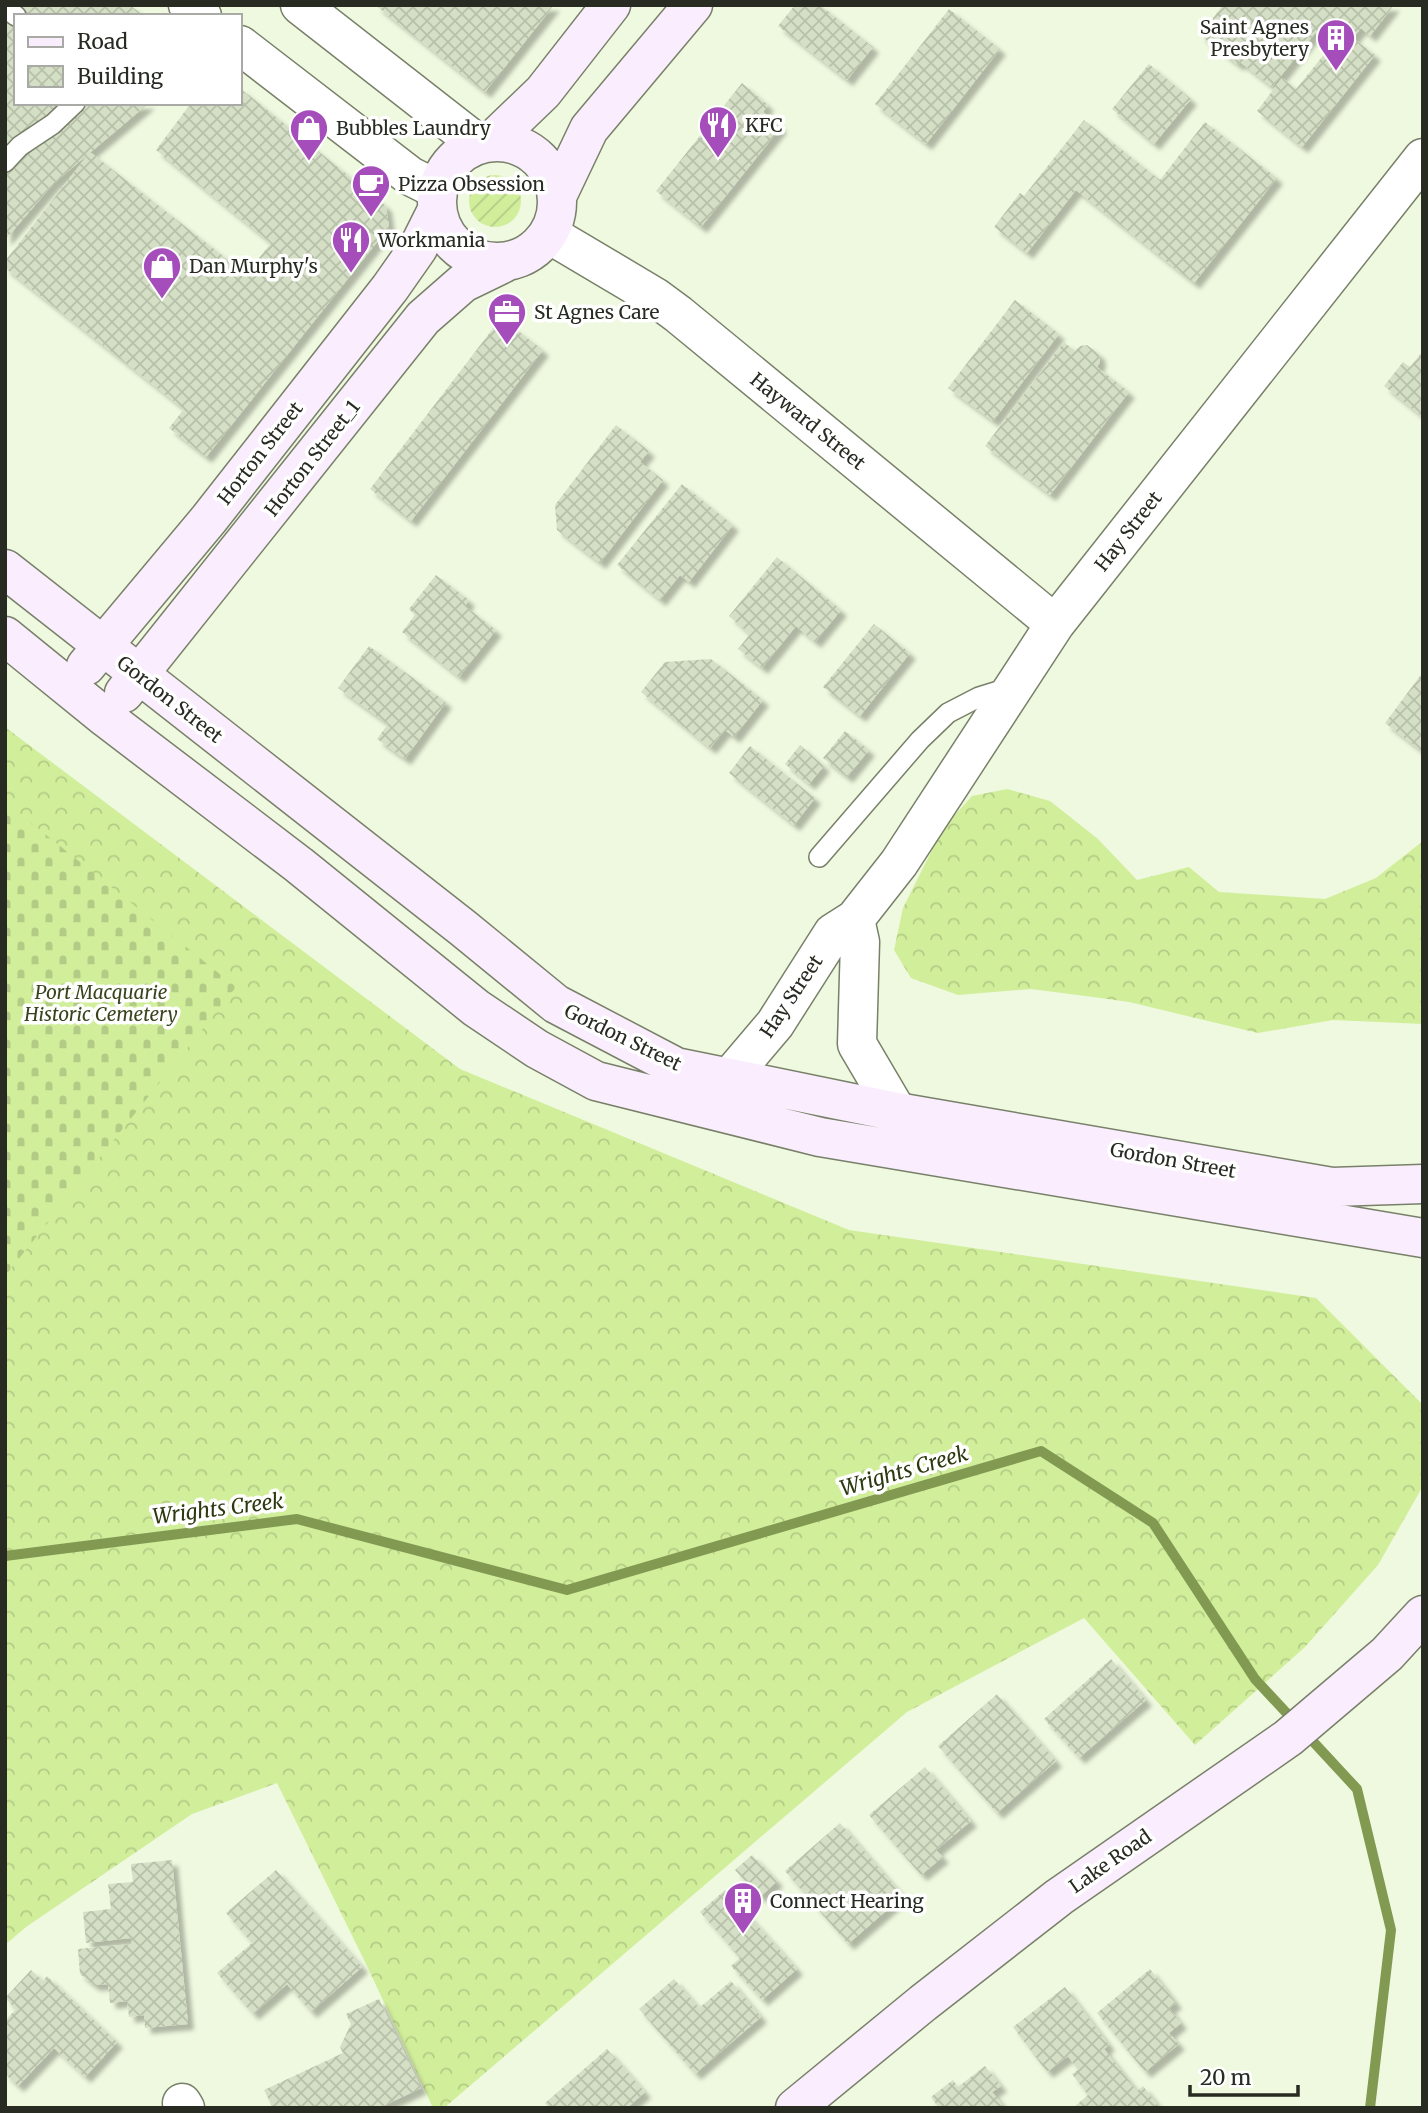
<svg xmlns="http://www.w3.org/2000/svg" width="1428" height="2113" font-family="Merriweather,serif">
	<defs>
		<pattern id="forest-crowns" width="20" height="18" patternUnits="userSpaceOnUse" patternTransform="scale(1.75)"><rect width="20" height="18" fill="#d1ee9b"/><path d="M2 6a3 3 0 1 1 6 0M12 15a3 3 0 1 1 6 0" fill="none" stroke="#b3cc85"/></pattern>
		<pattern id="cemetery-stones" width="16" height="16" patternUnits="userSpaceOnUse" patternTransform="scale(1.75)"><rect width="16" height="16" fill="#d1ee9b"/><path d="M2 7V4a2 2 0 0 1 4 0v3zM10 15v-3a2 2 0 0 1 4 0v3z" fill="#b3cc85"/></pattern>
		<pattern id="garden-furrows" width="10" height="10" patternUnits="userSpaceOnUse" patternTransform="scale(1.75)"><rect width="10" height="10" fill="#d1ee9b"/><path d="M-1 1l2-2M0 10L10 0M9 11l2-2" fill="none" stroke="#b3cc85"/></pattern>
		<pattern id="building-cross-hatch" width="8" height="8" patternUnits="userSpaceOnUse" patternTransform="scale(1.75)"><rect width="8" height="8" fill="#d5dfc5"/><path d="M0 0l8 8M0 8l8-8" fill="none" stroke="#b7c0a9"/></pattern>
		<filter id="shadow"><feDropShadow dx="6" dy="6" stdDeviation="2" flood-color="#0004"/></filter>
	</defs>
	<rect width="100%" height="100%" fill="#eff9df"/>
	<path fill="url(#forest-crowns)" d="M 5,727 L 460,1069 L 849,1230 L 1316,1298 L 1421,1403 L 1423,1407 L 1423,1486 L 1378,1565 L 1305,1647 L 1195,1745 L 1084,1618 L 907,1712 L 444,2108 L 433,2108 L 368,1968 L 277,1783 L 192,1814 L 26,1927 L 5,1945 Z
		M 1007,789 L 1050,801 L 1098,839 L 1137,880 L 1189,867 L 1219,892 L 1325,899 L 1376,878 L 1423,841 L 1423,1024 L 1333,1020 L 1258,1033 L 1129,1002 L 1093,997 L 1031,989 L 958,995 L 911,978 L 894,950 L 903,908 L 943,828 L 972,796 Z"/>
	<path fill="url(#cemetery-stones)" d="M 5,802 L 236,987 L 5,1276 Z"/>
	<path fill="url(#garden-furrows)" d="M469 201a26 26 0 1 1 52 0a26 26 0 1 1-52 0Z"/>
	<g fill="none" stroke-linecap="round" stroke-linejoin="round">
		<path stroke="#829952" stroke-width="10" d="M 5,1556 L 297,1519 L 567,1590 L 1041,1451 L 1153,1523 L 1255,1679 L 1357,1789 L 1391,1930 L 1370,2108"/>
	</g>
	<path fill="url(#building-cross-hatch)" filter="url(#shadow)" d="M 5,5 L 130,5 L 144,16 L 16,16 L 16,103 L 149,103 L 54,183 L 5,240 Z
		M 375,5 L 554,5 L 485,92 Z
		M 795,5 L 820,5 L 873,47 L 847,80 L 778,26 Z
		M 1223,5 L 1394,5 L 1370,36 L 1361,28 L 1353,38 L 1375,55 L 1302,147 L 1257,111 L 1282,78 L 1296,89 L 1331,46 L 1315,33 L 1272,87 L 1240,62 L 1238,65 L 1200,35 Z
		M 949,9 L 1000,49 L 926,144 L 875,104 Z
		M 1149,64 L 1191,99 L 1154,144 L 1112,109 Z
		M 742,83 L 768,105 L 763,112 L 781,127 L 701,227 L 656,191 Z
		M 240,88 L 386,206 L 389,227 L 206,457 L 169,428 L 184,409 L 5,268 L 5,261 L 90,152 L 246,274 L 271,243 L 156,150 L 191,103 L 240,103 Z
		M 1084,120 L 1160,180 L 1205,122 L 1277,178 L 1194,283 L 1076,190 L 1027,253 L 994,227 L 1020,193 L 1024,196 Z
		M 1015,300 L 1059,334 L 993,421 L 948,388 Z
		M 501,318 L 543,350 L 411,521 L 370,489 Z
		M 1064,342 L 1075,351 L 1080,346 L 1087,345 L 1099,354 L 1100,362 L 1097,367 L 1129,392 L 1050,495 L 985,446 Z
		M 1423,351 L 1423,417 L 1384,386 L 1403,362 L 1410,367 Z
		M 616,425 L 649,451 L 640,462 L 663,480 L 600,563 L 557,530 L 555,505 Z
		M 682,484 L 733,525 L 689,582 L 680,575 L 660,600 L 617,565 Z
		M 777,557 L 841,610 L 815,642 L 796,626 L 762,668 L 738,649 L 750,634 L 729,616 Z
		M 436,575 L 469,600 L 465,606 L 496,630 L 459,677 L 402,632 L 415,615 L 409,609 Z
		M 874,624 L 910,653 L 860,716 L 823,687 Z
		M 369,646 L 446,702 L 405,759 L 377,739 L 388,724 L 338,688 Z
		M 711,659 L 763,700 L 734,737 L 725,730 L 710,748 L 641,692 L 665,662 Z
		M 1423,672 L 1423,752 L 1385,723 Z
		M 845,731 L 869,750 L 847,777 L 823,758 Z
		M 800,745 L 824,766 L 809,784 L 785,764 Z
		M 750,746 L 815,798 L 794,825 L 729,773 Z
		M 1111,1659 L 1146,1700 L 1079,1758 L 1044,1719 Z
		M 997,1694 L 1056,1761 L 997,1813 L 938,1746 Z
		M 925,1767 L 971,1821 L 936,1850 L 943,1857 L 921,1875 L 869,1815 Z
		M 840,1823 L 903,1896 L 848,1944 L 785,1871 Z
		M 752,1855 L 777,1881 L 760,1897 L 735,1870 Z
		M 172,1860 L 188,2024 L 145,2028 L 144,2015 L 129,2017 L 127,2001 L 110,2003 L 108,1984 L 94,1985 L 80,1974 L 78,1949 L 132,1944 L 131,1938 L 86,1943 L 83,1912 L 111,1909 L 108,1884 L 133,1882 L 131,1864 Z
		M 276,1870 L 362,1967 L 311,2012 L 287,1984 L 253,2014 L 217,1973 L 252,1943 L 226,1913 Z
		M 725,1890 L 797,1969 L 762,2000 L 731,1966 L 740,1958 L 700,1912 Z
		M 1150,1969 L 1176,2003 L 1169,2008 L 1181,2023 L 1169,2033 L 1179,2044 L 1145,2072 L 1097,2013 Z
		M 31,1970 L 43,1981 L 47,1976 L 117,2042 L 85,2077 L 54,2048 L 18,2086 L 5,2074 L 5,2021 L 16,2009 L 5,1998 Z
		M 674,1979 L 699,2008 L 731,1981 L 761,2017 L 695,2074 L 639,2009 Z
		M 1065,1987 L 1109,2045 L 1104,2049 L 1137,2091 L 1143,2086 L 1160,2108 L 1077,2108 L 1075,2106 L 1088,2095 L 1072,2074 L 1078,2070 L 1068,2056 L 1047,2072 L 1013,2027 Z
		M 379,1999 L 421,2088 L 379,2108 L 273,2108 L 264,2090 L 343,2053 L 340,2047 L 351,2024 L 346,2014 Z
		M 607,2049 L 645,2092 L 627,2108 L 549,2108 L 545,2103 Z
		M 985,2066 L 1001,2086 L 992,2092 L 1005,2108 L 939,2108 L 931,2097 L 953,2080 L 958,2087 Z"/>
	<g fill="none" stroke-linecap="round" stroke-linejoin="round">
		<g stroke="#788069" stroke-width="22">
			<path id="lane" d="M 5,8 L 16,16
				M 5,162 L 20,146 L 53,124 L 75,103
				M 819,857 L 920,740 L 948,713 L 979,697 L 1011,687"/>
		</g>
		<g stroke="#788069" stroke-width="41">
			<path id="street" d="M 188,5 L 202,16
				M 300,5 L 478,144
				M 240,45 L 410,176 L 438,190
				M 549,234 L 655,297 L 678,314 L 1055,624
				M 855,919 L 860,942 L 857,1044 L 897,1112
				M 730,1077 L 775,1024 L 833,933 L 855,919 L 899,863 L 1055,624 L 1423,158
				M 182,2103 L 185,2108"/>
		</g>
		<g stroke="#788069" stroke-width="41">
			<path id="secondary" d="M 493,140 L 543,92 L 611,5
				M437 202a60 60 0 1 1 120 0a60 60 0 1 1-120 0Z
				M 559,192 L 589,129 L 693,5
				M 5,569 L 463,928 L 556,1004 L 676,1067 L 897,1112 L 1332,1187 L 1423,1184
				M 5,636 L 106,718 L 299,865 L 476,1008 L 537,1049 L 596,1081 L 820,1137 L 1423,1238
				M 86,666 L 209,519 L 390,288 L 418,248 L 437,210
				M 124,693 L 423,318 L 463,283 L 504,263
				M 795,2108 L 923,2003 L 1059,1897 L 1288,1738 L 1387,1654 L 1423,1615"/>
		</g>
		<use href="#lane" stroke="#fff" stroke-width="19"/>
		<use href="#street" stroke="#fff" stroke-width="38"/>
		<use href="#secondary" stroke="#faedfe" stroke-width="38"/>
	</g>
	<defs>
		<g id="building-pin" transform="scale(2.0125)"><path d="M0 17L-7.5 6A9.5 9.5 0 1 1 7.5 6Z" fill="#a54dba" stroke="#fff"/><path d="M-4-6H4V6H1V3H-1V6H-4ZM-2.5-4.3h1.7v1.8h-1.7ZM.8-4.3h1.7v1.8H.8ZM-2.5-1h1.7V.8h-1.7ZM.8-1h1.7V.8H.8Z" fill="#fff"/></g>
		<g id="restaurant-pin" transform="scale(2.0125)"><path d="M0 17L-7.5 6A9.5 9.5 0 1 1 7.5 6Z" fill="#a54dba" stroke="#fff"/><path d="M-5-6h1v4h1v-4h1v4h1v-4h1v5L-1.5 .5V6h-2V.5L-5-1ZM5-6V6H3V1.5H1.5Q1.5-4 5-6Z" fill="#fff"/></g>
		<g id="shop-pin" transform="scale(2.0125)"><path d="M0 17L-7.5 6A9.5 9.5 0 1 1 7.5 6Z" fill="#a54dba" stroke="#fff"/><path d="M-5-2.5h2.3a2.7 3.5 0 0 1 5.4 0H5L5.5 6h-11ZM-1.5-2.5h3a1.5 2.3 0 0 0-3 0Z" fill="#fff"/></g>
		<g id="cafe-pin" transform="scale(2.0125)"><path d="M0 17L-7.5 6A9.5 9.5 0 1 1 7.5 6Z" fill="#a54dba" stroke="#fff"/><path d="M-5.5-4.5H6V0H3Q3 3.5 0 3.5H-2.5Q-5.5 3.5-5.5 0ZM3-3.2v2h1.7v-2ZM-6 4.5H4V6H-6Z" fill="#fff"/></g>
		<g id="office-pin" transform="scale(2.0125)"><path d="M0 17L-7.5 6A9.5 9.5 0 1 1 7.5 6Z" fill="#a54dba" stroke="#fff"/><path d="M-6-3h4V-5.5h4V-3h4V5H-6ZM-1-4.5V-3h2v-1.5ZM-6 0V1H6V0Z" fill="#fff"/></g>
	</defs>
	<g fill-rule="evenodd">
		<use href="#building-pin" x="1336" y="38"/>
		<use href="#restaurant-pin" x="718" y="125"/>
		<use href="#shop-pin" x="309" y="128"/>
		<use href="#cafe-pin" x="371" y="184"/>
		<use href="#restaurant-pin" x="351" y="240"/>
		<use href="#shop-pin" x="162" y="266"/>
		<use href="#office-pin" x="507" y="312"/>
		<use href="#building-pin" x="743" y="1901"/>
	</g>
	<g text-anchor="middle" stroke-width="7" stroke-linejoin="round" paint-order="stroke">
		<g font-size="19" fill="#272b21" stroke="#fff" text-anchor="start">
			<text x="1309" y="34" text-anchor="end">Saint Agnes<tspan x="1309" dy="22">Presbytery</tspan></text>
			<text x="745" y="132">KFC</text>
			<text x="336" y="135">Bubbles Laundry</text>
			<text x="398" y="191">Pizza Obsession</text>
			<text x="378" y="247">Workmania</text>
			<text x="189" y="273">Dan Murphy's</text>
			<text x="534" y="319">St Agnes Care</text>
			<text x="770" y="1908">Connect Hearing</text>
		</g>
		<g font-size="19" fill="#272b21" stroke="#fff">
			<text transform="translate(808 421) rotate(39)" y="7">Hayward Street</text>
			<text transform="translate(260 453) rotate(-52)" y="7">Horton Street</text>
			<text transform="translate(312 458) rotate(-52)" y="7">Horton Street_1</text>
			<text transform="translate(1128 531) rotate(-52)" y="7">Hay Street</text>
			<text transform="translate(170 699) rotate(38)" y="7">Gordon Street</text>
			<text transform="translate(791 996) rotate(-56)" y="7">Hay Street</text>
			<text transform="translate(623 1037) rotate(26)" y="7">Gordon Street</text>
			<text transform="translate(1173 1160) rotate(10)" y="7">Gordon Street</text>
			<text transform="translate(1110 1861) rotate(-35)" y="7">Lake Road</text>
		</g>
		<g font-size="19" font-style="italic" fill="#37441c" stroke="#fff">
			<text x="101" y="999">Port Macquarie<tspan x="101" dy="22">Historic Cemetery</tspan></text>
		</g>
		<g font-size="21" font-style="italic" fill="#2d3910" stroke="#fff">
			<text transform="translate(904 1471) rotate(-16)" y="7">Wrights Creek</text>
			<text transform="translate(218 1509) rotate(-7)" y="7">Wrights Creek</text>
		</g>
	</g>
	<rect width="1428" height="2113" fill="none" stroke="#272b21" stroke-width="14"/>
	<rect x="14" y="14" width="228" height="91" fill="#ffffff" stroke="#a9aaa6" stroke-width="2"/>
	<rect x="28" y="37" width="35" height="10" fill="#faedfe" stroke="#a9aaa6" stroke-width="2"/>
	<text x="77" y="49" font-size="21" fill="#272b21">Road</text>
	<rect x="28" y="66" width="35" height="21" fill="url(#building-cross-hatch)" stroke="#a9aaa6" stroke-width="2"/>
	<text x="77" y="84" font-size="21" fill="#272b21">Building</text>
	<path d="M1190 2085v10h108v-10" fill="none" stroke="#272b21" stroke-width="3.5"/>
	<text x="1200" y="2085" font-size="21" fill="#272b21" stroke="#ffffff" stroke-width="5" paint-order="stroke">20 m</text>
</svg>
